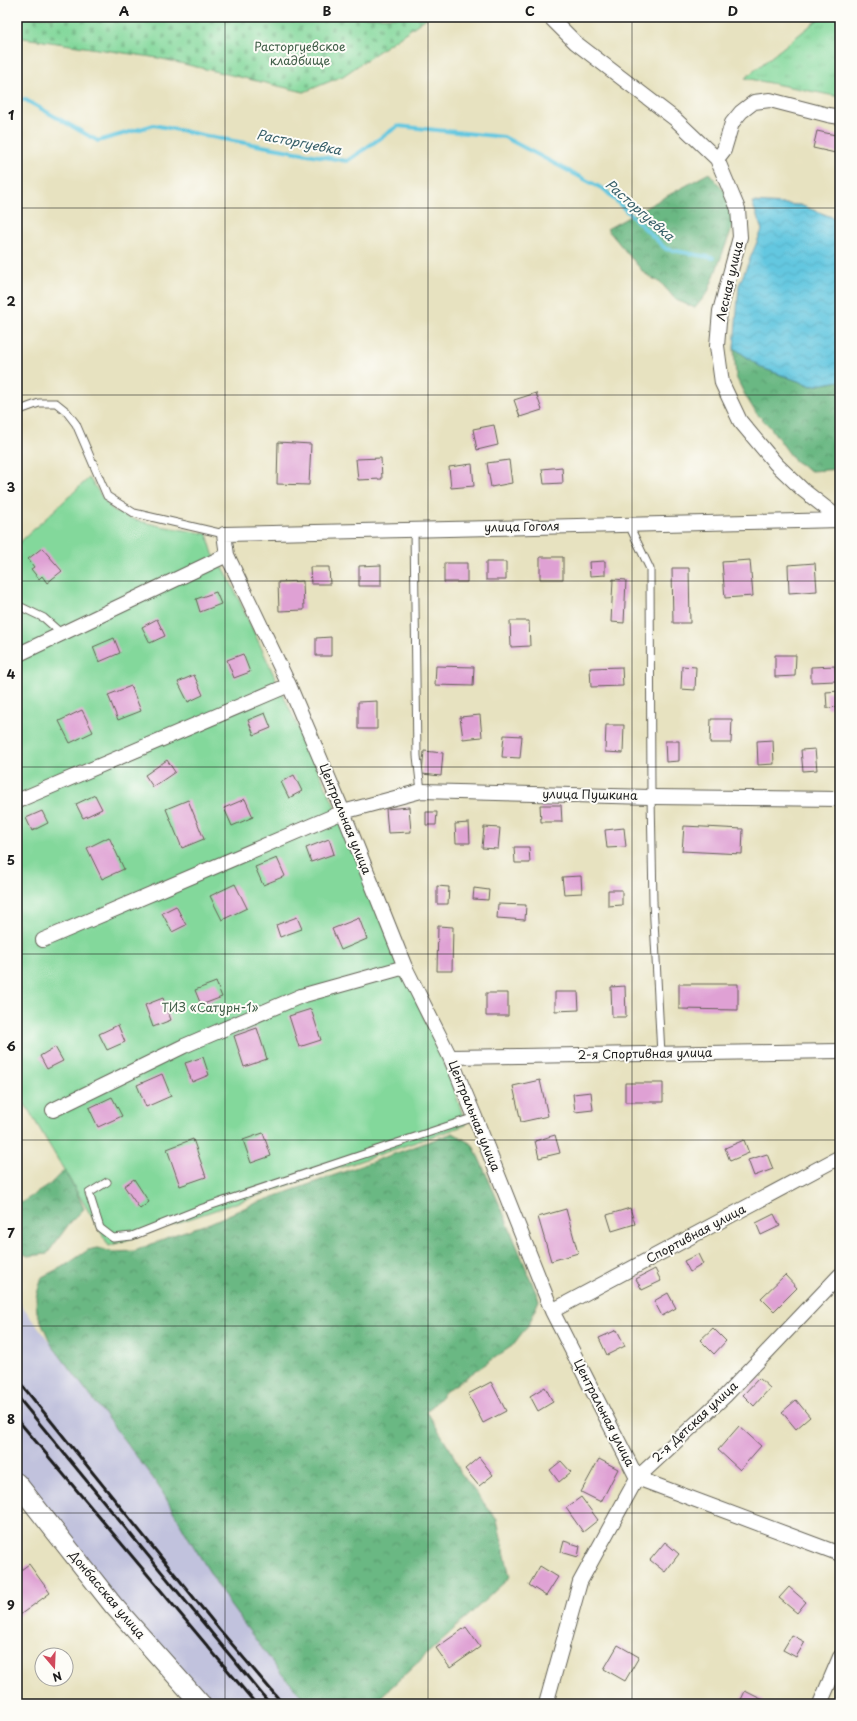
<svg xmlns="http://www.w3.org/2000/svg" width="857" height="1721" font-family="'Playpen Sans',sans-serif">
	<defs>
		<pattern id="grass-tufts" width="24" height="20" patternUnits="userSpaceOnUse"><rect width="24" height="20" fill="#83d89b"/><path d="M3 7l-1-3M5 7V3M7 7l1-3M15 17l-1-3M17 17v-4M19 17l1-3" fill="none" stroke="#71b985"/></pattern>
		<pattern id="forest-crowns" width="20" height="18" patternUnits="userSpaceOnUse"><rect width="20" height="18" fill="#6ab883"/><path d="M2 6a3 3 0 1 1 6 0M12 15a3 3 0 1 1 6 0" fill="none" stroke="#56956a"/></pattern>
		<pattern id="cemetery-stones" width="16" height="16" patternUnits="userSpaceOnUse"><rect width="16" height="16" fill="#83d89b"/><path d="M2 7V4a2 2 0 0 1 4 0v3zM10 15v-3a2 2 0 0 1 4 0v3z" fill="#71b985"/></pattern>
		<pattern id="water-waves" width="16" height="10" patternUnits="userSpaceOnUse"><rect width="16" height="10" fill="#63c7e0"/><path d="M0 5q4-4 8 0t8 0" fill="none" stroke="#55aac0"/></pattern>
	</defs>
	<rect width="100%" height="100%" fill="#fdfcf7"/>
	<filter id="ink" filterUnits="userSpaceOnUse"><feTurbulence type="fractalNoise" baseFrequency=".025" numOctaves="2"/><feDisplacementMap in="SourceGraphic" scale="8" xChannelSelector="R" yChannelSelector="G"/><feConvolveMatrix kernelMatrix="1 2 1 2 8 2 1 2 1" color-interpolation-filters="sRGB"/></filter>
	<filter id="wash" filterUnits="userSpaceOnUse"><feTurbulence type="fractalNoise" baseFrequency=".012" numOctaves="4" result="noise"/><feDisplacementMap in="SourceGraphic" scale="16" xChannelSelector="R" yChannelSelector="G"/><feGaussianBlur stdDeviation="0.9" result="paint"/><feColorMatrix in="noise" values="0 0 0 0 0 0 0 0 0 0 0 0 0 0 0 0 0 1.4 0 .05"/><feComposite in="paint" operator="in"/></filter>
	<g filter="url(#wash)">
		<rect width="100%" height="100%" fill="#e7e2c0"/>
		<path fill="#c1c2dd" d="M 17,1299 L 164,1493 L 349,1704 L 193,1704 L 17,1479 Z"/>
		<path fill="url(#grass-tufts)" stroke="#507a5c" d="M 821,17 L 840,17 L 840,97 L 745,78 Z"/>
		<path fill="url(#forest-crowns)" stroke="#436a50" d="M 709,173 L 727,194 L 735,220 L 708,292 L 695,308 L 676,300 L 662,284 L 644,273 L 607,229 Z
			M 734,348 L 762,368 L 812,386 L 840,381 L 840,469 L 811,471 L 794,460 L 770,427 L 756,413 L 745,395 L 736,377 Z
			M 453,1133 L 473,1145 L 502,1210 L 539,1300 L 529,1324 L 512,1346 L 446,1391 L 427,1412 L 452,1452 L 460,1472 L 497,1520 L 510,1577 L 373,1704 L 324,1704 L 304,1698 L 279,1671 L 230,1605 L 188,1537 L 159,1486 L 51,1344 L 37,1312 L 36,1297 L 42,1277 L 66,1265 L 88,1250 L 97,1248 L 113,1252 L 135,1251 L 173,1235 L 210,1223 L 251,1205 Z
			M 64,1170 L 75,1189 L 84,1209 L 69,1224 L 47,1254 L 28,1256 L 17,1251 L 17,1199 L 21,1203 L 49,1185 Z"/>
		<path fill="url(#cemetery-stones)" stroke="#507a5c" d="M 17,17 L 428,17 L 343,76 L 304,92 L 158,58 L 17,37 Z"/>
		<path fill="#83d89b" stroke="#507a5c" d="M 89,478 C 96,487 102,498 109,506 C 126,524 183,529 207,534 L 213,554 L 226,572 L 332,800 L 389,937 L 450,1077 L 466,1125 L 109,1246 L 28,1109 L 17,1094 L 17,545 Z"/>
		<path fill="url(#water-waves)" stroke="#40727e" d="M 752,202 L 800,205 L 840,220 L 840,381 L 812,386 L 762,368 L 734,348 L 739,285 L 762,230 Z"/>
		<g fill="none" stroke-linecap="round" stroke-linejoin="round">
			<path stroke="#63c7e0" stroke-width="4" d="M 17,103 L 24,99 L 98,141 L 154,125 L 217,138 L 347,161 L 398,126 L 504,137 L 605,190 L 666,249 L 713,258"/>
		</g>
		<g id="blocks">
			<path fill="#dfa1d4" d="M 817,131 L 840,136 L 840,154 L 813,148 Z
				M 536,393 L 542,410 L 520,417 L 514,400 Z
				M 494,425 L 498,445 L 477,450 L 473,429 Z
				M 278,442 L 311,444 L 309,485 L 277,484 Z
				M 381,458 L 382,479 L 358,480 L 356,459 Z
				M 509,460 L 512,483 L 491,487 L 487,463 Z
				M 472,464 L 474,486 L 451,488 L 449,467 Z
				M 562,467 L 563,483 L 544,484 L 542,469 Z
				M 42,548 L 62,571 L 47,583 L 42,576 L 39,579 L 31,569 L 34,567 L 28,559 Z
				M 540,557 L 563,557 L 563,579 L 540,579 Z
				M 750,560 L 753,596 L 725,598 L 722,562 Z
				M 605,561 L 605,575 L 590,576 L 589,562 Z
				M 486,562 L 506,562 L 506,580 L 486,580 Z
				M 444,563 L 467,563 L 467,582 L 444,582 Z
				M 815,563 L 817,591 L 789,593 L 788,565 Z
				M 381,565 L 381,586 L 359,586 L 359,566 Z
				M 310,567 L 329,567 L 330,584 L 311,584 Z
				M 672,568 L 689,568 L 690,623 L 673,623 Z
				M 613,579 L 626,580 L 624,623 L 611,622 Z
				M 303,581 L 304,610 L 279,611 L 278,582 Z
				M 216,592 L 221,604 L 200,612 L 196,599 Z
				M 157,619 L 165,636 L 150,643 L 142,627 Z
				M 510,621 L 529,621 L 530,646 L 511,647 Z
				M 331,637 L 331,656 L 316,656 L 316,638 Z
				M 114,638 L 120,653 L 99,662 L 93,647 Z
				M 243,654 L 250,672 L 234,678 L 227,660 Z
				M 775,655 L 796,655 L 795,676 L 775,677 Z
				M 436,666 L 474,667 L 473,686 L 435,685 Z
				M 682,666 L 696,667 L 695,690 L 681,689 Z
				M 835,666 L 836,681 L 811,682 L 811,667 Z
				M 622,667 L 623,686 L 591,687 L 590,668 Z
				M 194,675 L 203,695 L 188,702 L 178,682 Z
				M 131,686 L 141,711 L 118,720 L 108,695 Z
				M 840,691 L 840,707 L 827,708 L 826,692 Z
				M 377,701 L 377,729 L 358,729 L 358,702 Z
				M 82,710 L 93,732 L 70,743 L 59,721 Z
				M 265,713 L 271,728 L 254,735 L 248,720 Z
				M 480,715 L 482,737 L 463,739 L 460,717 Z
				M 711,719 L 732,719 L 731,743 L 710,743 Z
				M 606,725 L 624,725 L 623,753 L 605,752 Z
				M 504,735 L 522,736 L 520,758 L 502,757 Z
				M 773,740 L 774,764 L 758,765 L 757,741 Z
				M 665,741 L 679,741 L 679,761 L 666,762 Z
				M 815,749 L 817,770 L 803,771 L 801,750 Z
				M 424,751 L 443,753 L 441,776 L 422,774 Z
				M 167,760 L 175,772 L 153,787 L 145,775 Z
				M 294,775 L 302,791 L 289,798 L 281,782 Z
				M 95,795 L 102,809 L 83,818 L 76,804 Z
				M 245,799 L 253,817 L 232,826 L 224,808 Z
				M 188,800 L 204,839 L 182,848 L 166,809 Z
				M 540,805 L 561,805 L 562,822 L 541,822 Z
				M 409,807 L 411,832 L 388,833 L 386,809 Z
				M 42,811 L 48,823 L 32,831 L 26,818 Z
				M 426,812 L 437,812 L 436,825 L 426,825 Z
				M 469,823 L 470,843 L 456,843 L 455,824 Z
				M 684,826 L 743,829 L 742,854 L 682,851 Z
				M 484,827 L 500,828 L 498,849 L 482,848 Z
				M 624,828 L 626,847 L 607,848 L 605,830 Z
				M 109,837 L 124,869 L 102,879 L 87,848 Z
				M 329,839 L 334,854 L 311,862 L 306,848 Z
				M 514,847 L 529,847 L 530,863 L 515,863 Z
				M 277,858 L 285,876 L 263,885 L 255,867 Z
				M 581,876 L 582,893 L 564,894 L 562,877 Z
				M 235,884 L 247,908 L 222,920 L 210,896 Z
				M 437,886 L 449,887 L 448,904 L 437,904 Z
				M 474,888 L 489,890 L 488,900 L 473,899 Z
				M 608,890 L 622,890 L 622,905 L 608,906 Z
				M 498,904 L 526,905 L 525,920 L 497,918 Z
				M 176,906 L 186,925 L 172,932 L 162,913 Z
				M 297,917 L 302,929 L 280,937 L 276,925 Z
				M 359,918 L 367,939 L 341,950 L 332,929 Z
				M 438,926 L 453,927 L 452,971 L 437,971 Z
				M 216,982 L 222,997 L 201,1005 L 195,990 Z
				M 679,984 L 738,984 L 738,1010 L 679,1009 Z
				M 625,986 L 626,1017 L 612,1017 L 611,987 Z
				M 555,992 L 578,992 L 579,1010 L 555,1011 Z
				M 486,993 L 508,993 L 508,1016 L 486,1016 Z
				M 163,998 L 171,1020 L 153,1027 L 145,1005 Z
				M 311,1009 L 321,1040 L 299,1047 L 289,1016 Z
				M 118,1025 L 125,1042 L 107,1050 L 99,1034 Z
				M 257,1028 L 267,1059 L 244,1067 L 234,1036 Z
				M 55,1047 L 63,1061 L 47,1069 L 40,1056 Z
				M 203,1057 L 209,1075 L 192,1082 L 185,1063 Z
				M 162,1074 L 171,1096 L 146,1107 L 137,1085 Z
				M 540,1080 L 548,1116 L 521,1122 L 513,1086 Z
				M 625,1083 L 663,1083 L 663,1102 L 625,1102 Z
				M 591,1092 L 593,1110 L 575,1112 L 573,1094 Z
				M 112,1097 L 122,1116 L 98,1127 L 89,1108 Z
				M 263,1133 L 271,1156 L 251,1163 L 243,1140 Z
				M 555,1135 L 560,1153 L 539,1158 L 535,1141 Z
				M 193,1139 L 206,1177 L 180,1186 L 167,1149 Z
				M 744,1140 L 749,1153 L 730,1161 L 725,1148 Z
				M 767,1154 L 773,1169 L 754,1176 L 748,1160 Z
				M 134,1179 L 149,1202 L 140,1209 L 124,1186 Z
				M 630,1208 L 635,1224 L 612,1231 L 607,1215 Z
				M 566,1209 L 578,1253 L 551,1261 L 538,1217 Z
				M 774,1214 L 780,1226 L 761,1235 L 756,1223 Z
				M 698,1254 L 703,1264 L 690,1272 L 684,1261 Z
				M 655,1269 L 661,1281 L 642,1290 L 636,1279 Z
				M 785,1275 L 797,1288 L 774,1311 L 761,1298 Z
				M 668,1293 L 676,1308 L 662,1316 L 654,1301 Z
				M 713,1328 L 726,1341 L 714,1354 L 700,1340 Z
				M 617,1330 L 625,1346 L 607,1355 L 599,1338 Z
				M 759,1378 L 770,1388 L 754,1406 L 743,1395 Z
				M 491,1382 L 506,1411 L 483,1423 L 468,1394 Z
				M 545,1387 L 553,1402 L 538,1411 L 530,1396 Z
				M 796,1400 L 810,1417 L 796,1429 L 782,1412 Z
				M 739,1426 L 761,1446 L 740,1470 L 718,1450 Z
				M 479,1457 L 493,1475 L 479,1486 L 465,1469 Z
				M 599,1459 L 618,1469 L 601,1502 L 581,1492 Z
				M 561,1461 L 571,1472 L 559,1482 L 550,1470 Z
				M 581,1497 L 598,1520 L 583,1532 L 566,1508 Z
				M 564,1541 L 580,1546 L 578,1557 L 561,1552 Z
				M 665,1542 L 679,1554 L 665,1572 L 650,1560 Z
				M 29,1564 L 50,1593 L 17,1617 L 17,1573 Z
				M 540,1566 L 558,1577 L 546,1596 L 529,1585 Z
				M 789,1587 L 806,1602 L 797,1613 L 779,1598 Z
				M 466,1627 L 480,1647 L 450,1668 L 436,1648 Z
				M 792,1635 L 805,1642 L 796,1657 L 783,1650 Z
				M 618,1645 L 639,1657 L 625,1681 L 604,1669 Z
				M 745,1691 L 763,1700 L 761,1704 L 739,1704 Z"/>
		</g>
	</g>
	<g filter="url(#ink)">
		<use href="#blocks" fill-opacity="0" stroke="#636155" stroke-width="1"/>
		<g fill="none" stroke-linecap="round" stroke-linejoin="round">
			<g stroke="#636155" stroke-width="9">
				<path id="lane" d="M 17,411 L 39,403 L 56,403 L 66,411 L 76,424 L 107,496 L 134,513 L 224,534
					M 629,525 L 650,569 L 651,797 L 653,902 L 661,1054
					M 414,530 L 417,756 L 421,791
					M 17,605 L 44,618 L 62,634
					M 107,1182 L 89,1193 L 100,1228 L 113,1238 L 132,1236 L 203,1208 L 475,1117"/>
			</g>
			<g stroke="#636155" stroke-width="16">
				<path id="street" d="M 550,17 L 576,43 L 675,119 L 717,159 L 738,209 L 740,237 L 720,311 L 717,346 L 722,383 L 740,421 L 776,464 L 803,490 L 840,519
					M 717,159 L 724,150 L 732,123 L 741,112 L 754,102 L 770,100 L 828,115 L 840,117
					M 840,520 L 224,534 L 227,555 L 289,685 L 343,812 L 405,967 L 450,1057 L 475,1117 L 552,1311 L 637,1478 L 840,1554
					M 17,655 L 227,555
					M 17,801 L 289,685
					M 43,940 L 343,812 L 421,791 L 651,797 L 840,799
					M 450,1057 L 840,1051
					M 53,1110 L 184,1046 L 301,996 L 405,967
					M 552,1311 L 840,1157
					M 546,1704 L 580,1582 L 637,1478 L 725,1396 L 840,1275
					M 820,1704 L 840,1657"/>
			</g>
			<g stroke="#636155" stroke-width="21">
				<path id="secondary" d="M 17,1483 L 113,1605 L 201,1704"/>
			</g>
			<use href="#lane" stroke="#fff" stroke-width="7"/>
			<use href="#street" stroke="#fff" stroke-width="14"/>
			<use href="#secondary" stroke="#fff" stroke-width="19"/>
			<path stroke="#1c1c1c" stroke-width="3" d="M 17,1379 L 219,1629 L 283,1704
				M 17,1396 L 270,1704
				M 17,1419 L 256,1704"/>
		</g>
	</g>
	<path fill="none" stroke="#1c1c1c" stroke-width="1" stroke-opacity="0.55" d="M 225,17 L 225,1704M 428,17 L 428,1704M 632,17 L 632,1704M 17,208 L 840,208M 17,395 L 840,395M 17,581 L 840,581M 17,767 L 840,767M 17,954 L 840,954M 17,1140 L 840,1140M 17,1326 L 840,1326M 17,1513 L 840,1513"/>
	<g text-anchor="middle" stroke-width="4" stroke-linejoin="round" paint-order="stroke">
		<g font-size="12" fill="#405e48" stroke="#fdfcf7">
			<text x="300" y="51">Расторгуевское<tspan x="300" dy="14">кладбище</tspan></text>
			<text x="210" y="1012">ТИЗ «Сатурн-1»</text>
		</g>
		<g font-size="12" fill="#1c1c1c" stroke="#fdfcf7">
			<text transform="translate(730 281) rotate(-77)" y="4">Лесная улица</text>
			<text transform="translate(522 527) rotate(-1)" y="4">улица Гоголя</text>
			<text transform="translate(590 795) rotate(1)" y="4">улица Пушкина</text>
			<text transform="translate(345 819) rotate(68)" y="4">Центральная улица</text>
			<text transform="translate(645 1054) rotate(-1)" y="4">2-я Спортивная улица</text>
			<text transform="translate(474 1116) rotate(68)" y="4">Центральная улица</text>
			<text transform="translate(696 1234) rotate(-28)" y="4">Спортивная улица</text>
			<text transform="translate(604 1413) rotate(63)" y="4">Центральная улица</text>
			<text transform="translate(695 1422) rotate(-43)" y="4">2-я Детская улица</text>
			<text transform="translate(107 1595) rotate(50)" y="4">Донбасская улица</text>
		</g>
		<g font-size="13" font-style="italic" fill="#38606a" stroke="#fdfcf7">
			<text transform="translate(299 142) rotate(11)" y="5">Расторгуевка</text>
			<text transform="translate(640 210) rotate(41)" y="5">Расторгуевка</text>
		</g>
	</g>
	<rect width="857" height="1721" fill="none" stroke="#fdfcf7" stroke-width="44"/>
	<g transform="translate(54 1667) rotate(161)"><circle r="19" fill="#fdfcf7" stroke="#a3a29f"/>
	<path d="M0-3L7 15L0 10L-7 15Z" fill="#d1495b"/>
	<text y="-6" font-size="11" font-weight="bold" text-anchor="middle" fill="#1c1c1c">N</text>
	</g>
	<rect x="22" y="22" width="813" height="1677" fill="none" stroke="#1c1c1c" stroke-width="1.5"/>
	<g font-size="13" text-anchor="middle" font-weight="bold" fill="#1c1c1c">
		<text x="124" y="16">A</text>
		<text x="327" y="16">B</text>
		<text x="530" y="16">C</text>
		<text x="733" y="16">D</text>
		<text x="11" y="120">1</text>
		<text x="11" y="306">2</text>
		<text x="11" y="492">3</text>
		<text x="11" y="679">4</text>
		<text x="11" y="865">5</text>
		<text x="11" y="1051">6</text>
		<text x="11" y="1238">7</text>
		<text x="11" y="1424">8</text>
		<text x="11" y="1610">9</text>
	</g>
</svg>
